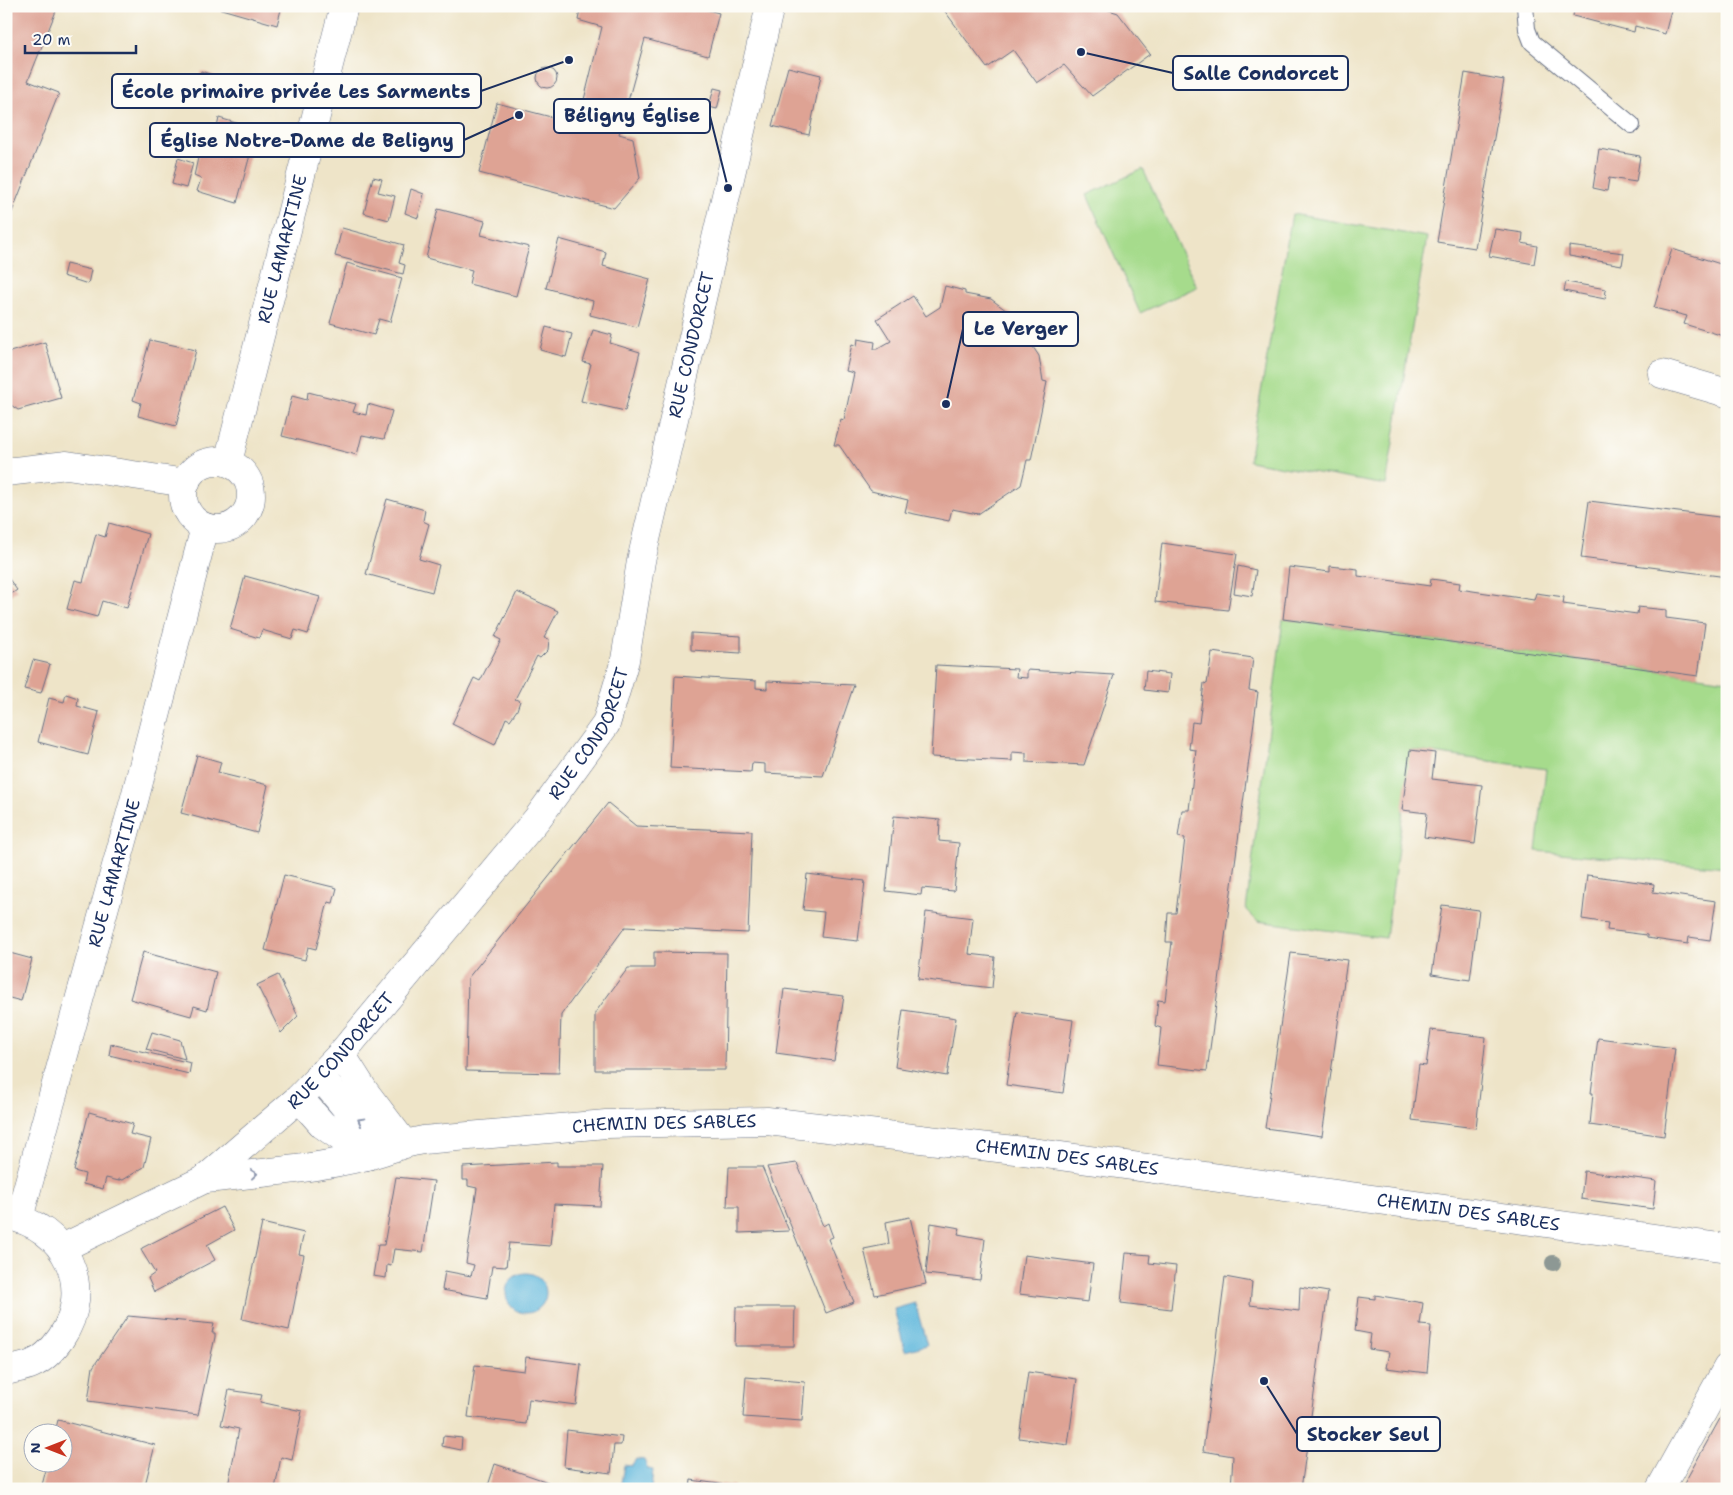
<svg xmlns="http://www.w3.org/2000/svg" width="1733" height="1495" font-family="'Shantell Sans',sans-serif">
	<rect width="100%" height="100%" fill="#fdfcf7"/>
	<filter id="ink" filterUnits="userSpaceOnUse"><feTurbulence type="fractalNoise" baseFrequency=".02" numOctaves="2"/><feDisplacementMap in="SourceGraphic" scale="10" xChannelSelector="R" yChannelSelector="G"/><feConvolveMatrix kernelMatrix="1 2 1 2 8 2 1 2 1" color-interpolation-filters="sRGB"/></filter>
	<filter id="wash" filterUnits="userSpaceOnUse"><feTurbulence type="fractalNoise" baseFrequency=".0096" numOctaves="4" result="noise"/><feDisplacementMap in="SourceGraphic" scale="20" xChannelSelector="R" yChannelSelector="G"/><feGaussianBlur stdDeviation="1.12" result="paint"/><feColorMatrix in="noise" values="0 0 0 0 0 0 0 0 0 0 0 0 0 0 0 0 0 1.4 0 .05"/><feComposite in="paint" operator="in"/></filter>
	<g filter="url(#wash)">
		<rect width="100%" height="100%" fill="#eee4c8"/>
		<path fill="#a6db8c" stroke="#608575" d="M 1143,169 L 1197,287 L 1140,313 L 1087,195 Z
			M 1292,214 L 1427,237 L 1386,485 L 1249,461 Z
			M 1283,619 L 1727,680 L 1727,867 L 1536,851 L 1546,769 L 1411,750 L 1386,938 L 1257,921 L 1246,910 Z"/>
		<path fill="#5fb7dc" stroke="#3d739d" d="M506 1293a20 20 0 1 1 40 0a20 20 0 1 1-40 0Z
			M 915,1303 L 927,1345 L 905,1351 L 894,1309 Z
			M 636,1459 L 644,1460 L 648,1469 L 653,1470 L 651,1489 L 620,1489 L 624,1465 L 631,1466 Z"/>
		<g id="blocks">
			<path fill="#dea394" d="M 6,6 L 58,6 L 28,81 L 59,93 L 6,227 Z
				M 211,6 L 282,6 L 277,25 Z
				M 581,6 L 693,6 L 719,13 L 708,56 L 645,39 L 619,134 L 633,138 L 640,178 L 614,208 L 479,173 L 497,103 L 578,124 L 602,27 L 578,20 Z
				M 941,6 L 1097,6 L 1118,13 L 1150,54 L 1092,96 L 1064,65 L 1037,83 L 1013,50 L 987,68 Z
				M 1565,6 L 1672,6 L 1665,34 L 1635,26 L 1634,32 L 1573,16 L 1574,10 Z
				M 788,67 L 821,75 L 809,135 L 772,126 Z
				M537 78a10 10 0 1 1 20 0a10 10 0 1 1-20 0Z
				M 201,71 L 230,81 L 226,95 L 197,86 Z
				M 1465,73 L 1504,80 L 1475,248 L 1437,242 Z
				M 714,88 L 722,90 L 717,109 L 709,107 Z
				M 219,118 L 257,129 L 237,203 L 197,191 L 201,179 L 194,176 L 199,153 L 207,129 L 216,132 Z
				M 1599,149 L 1640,156 L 1636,182 L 1609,178 L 1607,191 L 1593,188 Z
				M 178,158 L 193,163 L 186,188 L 172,184 Z
				M 373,177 L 382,179 L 378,192 L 395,196 L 389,220 L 364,213 Z
				M 411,189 L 424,194 L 418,218 L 405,213 Z
				M 438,209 L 485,221 L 481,235 L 529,247 L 516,296 L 469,284 L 472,270 L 426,258 Z
				M 342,228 L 404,245 L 399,263 L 405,265 L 403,274 L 335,256 Z
				M 1495,229 L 1523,233 L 1522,243 L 1537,246 L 1534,264 L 1489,256 Z
				M 559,239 L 606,252 L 603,266 L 650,279 L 637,327 L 590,315 L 593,301 L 546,288 Z
				M 1569,246 L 1624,253 L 1622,265 L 1569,256 Z
				M 1672,249 L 1727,266 L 1727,337 L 1684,324 L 1687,316 L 1654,308 Z
				M 347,263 L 402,278 L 390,322 L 379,319 L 374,335 L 330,323 Z
				M 66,264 L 91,270 L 88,284 L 63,276 Z
				M 1566,282 L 1606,289 L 1605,299 L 1564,291 Z
				M 945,286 L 965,291 L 965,294 L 991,299 L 1011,314 L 1039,356 L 1043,381 L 1047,382 L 1031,460 L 1027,460 L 1021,485 L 978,514 L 952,509 L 949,521 L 905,512 L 908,500 L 871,491 L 839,445 L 834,445 L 841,419 L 844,420 L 854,373 L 846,371 L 852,344 L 857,346 L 858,339 L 875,342 L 874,349 L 877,349 L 891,341 L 877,319 L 913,296 L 926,316 L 940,307 Z
				M 546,327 L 572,334 L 566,357 L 540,350 Z
				M 593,330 L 612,335 L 610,343 L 640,352 L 625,411 L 581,401 L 591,364 L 583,362 Z
				M 150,340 L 196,350 L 176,426 L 138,416 L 141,403 L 133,400 Z
				M 45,342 L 61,398 L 18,410 L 11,405 L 6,407 L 6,353 Z
				M 308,392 L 356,404 L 353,412 L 366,415 L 368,404 L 392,411 L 384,439 L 362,435 L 357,455 L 282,436 L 292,396 L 307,400 Z
				M 387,499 L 425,510 L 423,521 L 429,524 L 419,559 L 439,565 L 432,592 L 366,574 Z
				M 1589,501 L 1727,518 L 1727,577 L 1581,558 Z
				M 109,523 L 148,534 L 127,608 L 102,601 L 97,617 L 67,609 L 75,580 L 83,582 L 96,534 L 105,537 Z
				M 1162,543 L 1237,554 L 1228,610 L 1155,602 Z
				M 1238,566 L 1256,570 L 1252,596 L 1234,593 Z
				M 1330,566 L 1358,569 L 1358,576 L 1430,586 L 1431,579 L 1460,583 L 1459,589 L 1534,600 L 1536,593 L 1564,597 L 1563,604 L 1637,614 L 1638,607 L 1666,610 L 1666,618 L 1705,623 L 1698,676 L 1283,619 L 1289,567 L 1330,572 Z
				M 6,575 L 17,590 L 6,598 Z
				M 245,576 L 320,597 L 308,634 L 295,630 L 292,639 L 262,630 L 259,638 L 230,629 Z
				M 517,592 L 558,611 L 544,638 L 549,639 L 548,650 L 540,658 L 537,656 L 515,699 L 520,701 L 517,710 L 510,720 L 506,718 L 495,745 L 452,724 L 474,678 L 480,681 L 501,640 L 495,637 Z
				M 691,633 L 741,636 L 741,653 L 691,650 Z
				M 1212,652 L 1253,658 L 1249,690 L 1258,692 L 1207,1071 L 1157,1065 L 1161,1028 L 1155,1026 L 1158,1000 L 1165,1001 L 1172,942 L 1166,942 L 1168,913 L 1176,913 L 1185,838 L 1178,837 L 1182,810 L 1189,810 L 1196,750 L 1189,749 L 1192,722 L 1199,723 L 1204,683 L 1207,684 Z
				M 33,660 L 50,664 L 41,693 L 24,689 Z
				M 936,665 L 1017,669 L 1016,677 L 1027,678 L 1027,670 L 1114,675 L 1084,765 L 1026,762 L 1026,753 L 1012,752 L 1012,761 L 931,757 Z
				M 1146,671 L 1170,674 L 1168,693 L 1144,690 Z
				M 675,676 L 756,681 L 756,688 L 767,689 L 767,681 L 854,685 L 823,776 L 765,773 L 765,764 L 752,763 L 751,772 L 670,768 Z
				M 66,694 L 78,698 L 77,706 L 99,712 L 88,755 L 38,742 L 49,698 L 64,702 Z
				M 1410,750 L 1435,753 L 1432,779 L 1482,785 L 1475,844 L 1424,837 L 1427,813 L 1402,810 Z
				M 197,755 L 221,762 L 218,773 L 268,785 L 257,833 L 181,813 Z
				M 608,803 L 636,826 L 752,831 L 748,933 L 625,927 L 561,1015 L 559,1073 L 466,1071 L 468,978 Z
				M 894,816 L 940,820 L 939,841 L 959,843 L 954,891 L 922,888 L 921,895 L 886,891 Z
				M 807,874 L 865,881 L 858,941 L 821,937 L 824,912 L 803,910 Z
				M 284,875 L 337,888 L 333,903 L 328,902 L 316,949 L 308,947 L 305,960 L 265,950 Z
				M 1587,875 L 1654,884 L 1653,892 L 1716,901 L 1710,940 L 1689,937 L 1688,944 L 1647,938 L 1647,935 L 1607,930 L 1608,923 L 1582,919 Z
				M 1442,905 L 1479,910 L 1470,980 L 1432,974 Z
				M 926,912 L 973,918 L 969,954 L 995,957 L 992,988 L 918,979 Z
				M 6,952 L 32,959 L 21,1001 L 6,997 Z
				M 143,952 L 216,972 L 207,1010 L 194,1006 L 191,1016 L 130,999 Z
				M 654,952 L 727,953 L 725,1070 L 595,1070 L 595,1013 L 628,968 L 654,968 Z
				M 1291,953 L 1347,960 L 1322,1136 L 1265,1128 Z
				M 278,975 L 298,1016 L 281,1033 L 257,985 Z
				M 784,989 L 844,996 L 834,1061 L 776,1053 Z
				M 903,1010 L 956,1018 L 947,1076 L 895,1067 Z
				M 1017,1012 L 1073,1020 L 1063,1093 L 1006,1085 Z
				M 1431,1030 L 1486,1037 L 1476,1128 L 1412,1120 L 1419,1065 L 1426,1066 Z
				M 152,1032 L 180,1040 L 185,1059 L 146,1049 Z
				M 1598,1038 L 1675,1048 L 1664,1136 L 1590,1125 L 1593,1093 L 1591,1093 Z
				M 111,1044 L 191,1063 L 189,1074 L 109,1055 Z
				M 89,1112 L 133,1124 L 130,1134 L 151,1139 L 144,1167 L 123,1180 L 119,1179 L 119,1181 L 106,1178 L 103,1189 L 83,1184 L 85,1174 L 74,1171 Z
				M 557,1162 L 557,1166 L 603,1166 L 600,1206 L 554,1204 L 550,1246 L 509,1243 L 506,1267 L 492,1266 L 487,1298 L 442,1290 L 445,1271 L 471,1276 L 474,1265 L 466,1263 L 477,1188 L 468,1186 L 468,1180 L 463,1180 L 463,1167 Z
				M 797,1163 L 823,1226 L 828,1223 L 830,1229 L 833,1237 L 828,1239 L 854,1302 L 826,1313 L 767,1167 Z
				M 729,1167 L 762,1167 L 789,1231 L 739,1233 L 739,1207 L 727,1207 Z
				M 1584,1171 L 1656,1181 L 1653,1209 L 1581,1199 Z
				M 396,1177 L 434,1181 L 423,1252 L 394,1249 L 391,1266 L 387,1265 L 386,1278 L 373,1276 L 378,1245 L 384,1245 Z
				M 222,1207 L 234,1230 L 207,1245 L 215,1260 L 154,1292 L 148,1278 L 155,1273 L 141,1250 L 142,1248 Z
				M 910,1217 L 926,1284 L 875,1295 L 864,1249 L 889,1244 L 886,1222 Z
				M 262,1223 L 304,1233 L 299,1254 L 304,1255 L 289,1330 L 242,1319 Z
				M 931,1223 L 960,1228 L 958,1234 L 985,1239 L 980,1280 L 926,1274 Z
				M 1126,1253 L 1150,1255 L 1149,1263 L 1176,1266 L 1171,1309 L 1121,1303 Z
				M 1024,1255 L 1093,1264 L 1088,1302 L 1019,1294 Z
				M 1225,1277 L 1252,1282 L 1250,1305 L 1299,1311 L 1300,1287 L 1328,1292 L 1301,1489 L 1231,1489 L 1233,1456 L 1203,1451 Z
				M 1375,1295 L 1423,1303 L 1420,1325 L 1431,1326 L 1427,1373 L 1386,1368 L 1389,1352 L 1369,1349 L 1371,1334 L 1355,1331 L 1359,1297 L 1375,1299 Z
				M 736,1307 L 795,1307 L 794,1346 L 735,1346 Z
				M 128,1316 L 214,1324 L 212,1333 L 215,1333 L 215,1337 L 198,1415 L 88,1401 L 93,1367 Z
				M 526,1357 L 581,1364 L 576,1405 L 529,1399 L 526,1424 L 468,1417 L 475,1365 L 524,1371 Z
				M 1028,1372 L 1077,1379 L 1068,1445 L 1019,1438 Z
				M 746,1377 L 805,1382 L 802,1421 L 743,1417 Z
				M 229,1390 L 262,1395 L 260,1402 L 302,1411 L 292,1460 L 281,1457 L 275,1489 L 244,1489 L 228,1486 L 239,1429 L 221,1425 Z
				M 1727,1406 L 1727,1489 L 1681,1489 L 1706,1444 Z
				M 58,1420 L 155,1445 L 144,1489 L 41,1489 L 48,1462 L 62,1462 L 62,1432 L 55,1432 Z
				M 567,1430 L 622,1437 L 621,1445 L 614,1445 L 611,1473 L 564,1467 Z
				M 443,1436 L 462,1438 L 461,1450 L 442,1446 Z
				M 495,1464 L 548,1482 L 545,1489 L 487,1489 Z
				M 691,1480 L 734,1486 L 734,1489 L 690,1489 Z"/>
		</g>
	</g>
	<g filter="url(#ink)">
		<use href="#blocks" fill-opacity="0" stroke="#656e83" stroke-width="1"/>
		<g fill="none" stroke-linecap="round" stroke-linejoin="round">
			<g stroke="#656e83" stroke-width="18">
				<path id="lane" d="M 1525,6 L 1527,29 L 1532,42 L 1632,125"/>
			</g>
			<g stroke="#656e83" stroke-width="29">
				<g id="street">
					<path d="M 1662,374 L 1727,393"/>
					<circle cx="217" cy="495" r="34"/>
					<path id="s1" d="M 228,462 L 344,6"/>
					<path d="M 6,472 L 67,465 L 186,483"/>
					<path d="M 341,1054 L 365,1092 L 400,1138"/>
					<path d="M 319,1075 L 354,1118 L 404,1143"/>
					<path d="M 299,1098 L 323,1125 L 367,1156"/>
					<path id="s2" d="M 205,1179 C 259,1173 315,1169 367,1156 C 386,1151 403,1143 423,1140 L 606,1124 L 767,1121 L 1024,1151 L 1727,1248"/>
					<path d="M 6,1216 C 66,1225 95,1288 61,1338 C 54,1348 44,1359 32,1364 C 25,1367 14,1369 6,1371"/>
					<path id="s3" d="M 19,1218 L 134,801 L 205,527"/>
					<path id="s4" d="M 62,1248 L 205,1179 L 299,1098 L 341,1054 L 537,819 L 606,724 L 625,660 L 641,561 L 770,6"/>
					<path d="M 1660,1489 L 1727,1368"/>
				</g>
			</g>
			<use href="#lane" stroke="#fff" stroke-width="16"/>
			<use href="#street" stroke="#fff" stroke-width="28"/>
		</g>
		<circle fill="#8d9894" cx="1553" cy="1263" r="8"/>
		<defs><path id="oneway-chevron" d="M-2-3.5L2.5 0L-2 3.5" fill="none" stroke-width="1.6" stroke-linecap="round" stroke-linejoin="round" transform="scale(1.25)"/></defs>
		<g stroke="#8d97ae">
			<use href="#oneway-chevron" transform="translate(361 1121) rotate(-151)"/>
			<use href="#oneway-chevron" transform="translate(254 1174) rotate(-6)"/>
		</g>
	</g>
	<g text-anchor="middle" stroke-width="4" stroke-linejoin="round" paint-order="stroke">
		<g font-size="18" fill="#1b2f5e" stroke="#fdfcf7">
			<text dy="6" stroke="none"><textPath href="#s1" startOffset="220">RUE LAMARTINE</textPath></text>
			<text dy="6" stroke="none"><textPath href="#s4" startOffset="1156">RUE CONDORCET</textPath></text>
			<text dy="6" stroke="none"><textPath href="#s4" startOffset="751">RUE CONDORCET</textPath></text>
			<text dy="6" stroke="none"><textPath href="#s3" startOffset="358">RUE LAMARTINE</textPath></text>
			<text dy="6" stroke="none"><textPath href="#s4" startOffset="346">RUE CONDORCET</textPath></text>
			<text dy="6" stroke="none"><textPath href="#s2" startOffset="464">CHEMIN DES SABLES</textPath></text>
			<text dy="6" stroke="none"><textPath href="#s2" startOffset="869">CHEMIN DES SABLES</textPath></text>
			<text dy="6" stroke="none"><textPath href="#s2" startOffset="1274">CHEMIN DES SABLES</textPath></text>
		</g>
	</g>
	<path fill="none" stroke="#1b2f5e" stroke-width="2" d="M1081 52L1173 73M569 60L481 91M728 188L710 116M519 115L464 140M946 404L963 329M1264 1381L1297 1434"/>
	<g fill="#1b2f5e" stroke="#fdfcf7" stroke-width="2">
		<circle cx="1081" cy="52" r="5"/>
		<circle cx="569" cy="60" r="5"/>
		<circle cx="728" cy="188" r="5"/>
		<circle cx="519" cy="115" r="5"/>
		<circle cx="946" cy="404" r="5"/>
		<circle cx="1264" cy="1381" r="5"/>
	</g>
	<g fill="#fdfcf7" stroke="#1b2f5e" stroke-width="2">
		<rect x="1173" y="56" width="175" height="34" rx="5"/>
		<rect x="112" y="74" width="369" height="34" rx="5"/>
		<rect x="554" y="99" width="156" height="34" rx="5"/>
		<rect x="150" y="123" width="314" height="34" rx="5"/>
		<rect x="963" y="312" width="115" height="34" rx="5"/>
		<rect x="1297" y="1417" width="143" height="34" rx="5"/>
	</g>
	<g font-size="19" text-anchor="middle" font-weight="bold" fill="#1b2f5e">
		<text x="1261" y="80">Salle Condorcet</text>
		<text x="296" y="98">École primaire privée Les Sarments</text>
		<text x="632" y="122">Béligny Église</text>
		<text x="307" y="147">Église Notre-Dame de Beligny</text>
		<text x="1021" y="335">Le Verger</text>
		<text x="1368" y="1441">Stocker Seul</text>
	</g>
	<rect width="1733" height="1495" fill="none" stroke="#fdfcf7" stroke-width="25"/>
	<g transform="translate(48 1448) rotate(270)"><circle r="24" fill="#fdfcf7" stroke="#a3aaba"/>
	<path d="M0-4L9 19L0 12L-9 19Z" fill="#c8321e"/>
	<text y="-8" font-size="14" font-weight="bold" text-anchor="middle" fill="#1b2f5e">N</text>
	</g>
	<path d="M25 45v8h111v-8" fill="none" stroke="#1b2f5e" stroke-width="2.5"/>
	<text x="32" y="45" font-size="15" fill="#1b2f5e" stroke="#fdfcf7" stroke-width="4" paint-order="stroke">20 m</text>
</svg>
